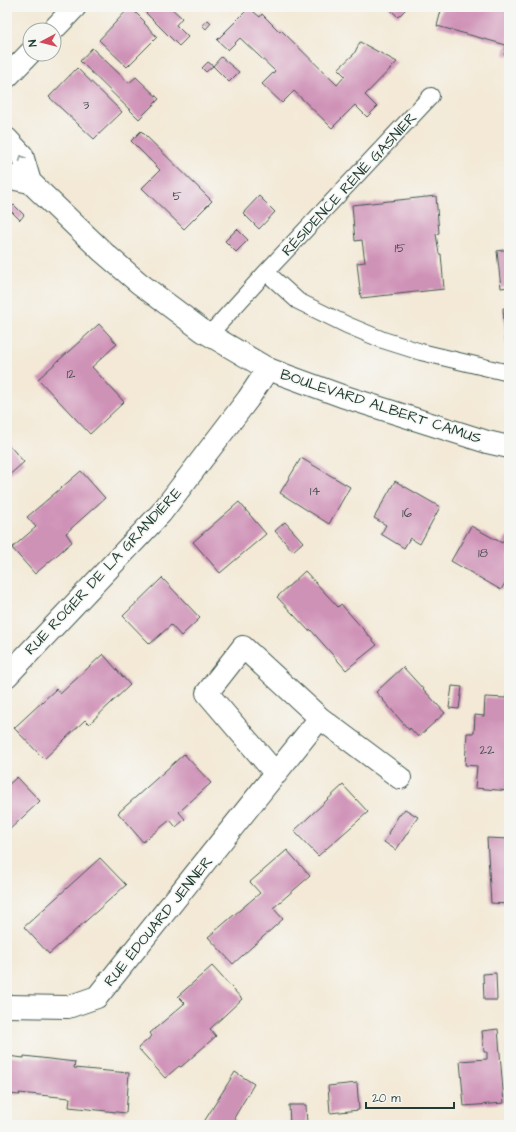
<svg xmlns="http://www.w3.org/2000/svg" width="516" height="1132" font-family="'Architects Daughter',sans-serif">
	<rect width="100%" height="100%" fill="#f6f6f2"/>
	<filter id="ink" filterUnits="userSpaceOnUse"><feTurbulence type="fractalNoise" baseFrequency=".025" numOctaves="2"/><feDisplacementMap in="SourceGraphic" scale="8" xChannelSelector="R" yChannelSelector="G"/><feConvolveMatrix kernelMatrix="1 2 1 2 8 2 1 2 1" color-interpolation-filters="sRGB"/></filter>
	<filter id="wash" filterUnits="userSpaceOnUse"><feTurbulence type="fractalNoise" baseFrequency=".012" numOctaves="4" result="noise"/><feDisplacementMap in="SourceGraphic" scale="16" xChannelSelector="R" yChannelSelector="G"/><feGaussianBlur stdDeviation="0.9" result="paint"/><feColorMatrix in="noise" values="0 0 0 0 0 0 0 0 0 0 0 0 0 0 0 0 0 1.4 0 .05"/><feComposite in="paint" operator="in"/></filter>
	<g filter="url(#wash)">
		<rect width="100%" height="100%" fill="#f3e9d6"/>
		<g id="blocks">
			<path fill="#cf92b7" d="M 130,7 L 145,22 L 144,23 L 157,37 L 127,67 L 99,40 Z
				M 140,7 L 170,7 L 182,18 L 176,25 L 188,37 L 179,46 Z
				M 388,7 L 408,7 L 398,17 Z
				M 442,7 L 509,7 L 509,56 L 504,55 L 506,45 L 437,26 Z
				M 249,8 L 260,17 L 262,14 L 280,32 L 281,30 L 337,85 L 345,76 L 338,69 L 354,54 L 360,42 L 397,62 L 365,95 L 377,107 L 367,117 L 355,105 L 332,128 L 294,91 L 282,103 L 262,84 L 275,71 L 240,38 L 228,50 L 217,40 Z
				M 208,20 L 211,23 L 206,29 L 202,25 Z
				M 92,48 L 129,83 L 136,77 L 159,99 L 139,119 L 80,61 Z
				M 221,57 L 239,72 L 229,82 L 213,66 Z
				M 208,62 L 213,66 L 206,72 L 202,68 Z
				M 77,68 L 122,112 L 94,139 L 49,97 Z
				M 141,131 L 212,201 L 184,229 L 142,188 L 160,170 L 131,141 Z
				M 259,196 L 275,212 L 259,229 L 243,213 Z
				M 436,196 L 439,233 L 436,234 L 439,254 L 441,254 L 444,289 L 361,298 L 357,263 L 365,262 L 362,240 L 355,241 L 352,205 Z
				M 14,205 L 24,215 L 20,220 L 9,209 Z
				M 237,229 L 248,240 L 236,252 L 225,241 Z
				M 509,249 L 509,287 L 501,288 L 497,251 Z
				M 503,308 L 509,308 L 509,346 L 506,346 Z
				M 99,324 L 117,344 L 92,367 L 124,402 L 90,434 L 38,379 Z
				M 7,443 L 24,462 L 7,477 Z
				M 301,458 L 350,487 L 329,524 L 280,493 Z
				M 81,471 L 105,498 L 66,533 L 72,542 L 35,574 L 12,548 L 36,527 L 27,517 Z
				M 395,481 L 440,507 L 420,544 L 410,538 L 404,548 L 381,534 L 386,525 L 374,518 Z
				M 239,502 L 266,534 L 220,573 L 193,542 Z
				M 285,522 L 303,542 L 293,551 L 275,531 Z
				M 471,526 L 502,543 L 507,536 L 509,537 L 509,576 L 501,590 L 451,561 Z
				M 305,571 L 338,607 L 341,604 L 377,645 L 346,670 L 310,629 L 309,631 L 277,597 Z
				M 162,578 L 200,618 L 181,636 L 171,625 L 150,644 L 123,616 Z
				M 103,654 L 130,685 L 89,724 L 85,720 L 44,759 L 14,728 L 56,689 L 60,694 Z
				M 403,667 L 445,713 L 418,737 L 410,728 L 409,730 L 376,692 Z
				M 508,673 L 509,673 L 509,791 L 475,788 L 477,766 L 465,765 L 467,733 L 474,733 L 475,715 L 484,716 L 485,697 L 506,698 Z
				M 452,686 L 462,687 L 459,709 L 449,708 Z
				M 184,754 L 211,783 L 179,812 L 185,819 L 176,827 L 170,820 L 143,842 L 118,813 Z
				M 17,777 L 40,801 L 7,832 L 7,786 Z
				M 343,785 L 368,812 L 318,856 L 294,831 Z
				M 405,809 L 418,817 L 396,850 L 384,842 L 389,834 L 388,833 L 399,815 L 400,815 Z
				M 487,838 L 509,839 L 509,904 L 491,903 Z
				M 287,850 L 310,876 L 273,908 L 283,919 L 233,964 L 208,937 L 260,893 L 250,882 Z
				M 100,858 L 126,885 L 49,954 L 24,927 Z
				M 212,966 L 242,999 L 210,1029 L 216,1036 L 181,1067 L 179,1066 L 165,1078 L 138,1048 L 152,1036 L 150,1033 L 185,1003 L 178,996 Z
				M 496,973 L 497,1000 L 484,1000 L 483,974 Z
				M 498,1029 L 504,1103 L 464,1106 L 460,1061 L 487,1059 L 487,1052 L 484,1052 L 482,1031 Z
				M 7,1056 L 24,1058 L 24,1056 L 75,1062 L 74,1068 L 129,1073 L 126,1113 L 69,1107 L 70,1098 L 19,1093 L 20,1095 L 7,1094 Z
				M 235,1072 L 254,1084 L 234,1118 L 238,1125 L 202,1125 Z
				M 357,1083 L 359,1110 L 330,1113 L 328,1086 Z
				M 289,1105 L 306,1105 L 307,1125 L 290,1125 Z"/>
		</g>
	</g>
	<g filter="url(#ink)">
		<use href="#blocks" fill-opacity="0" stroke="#3f574c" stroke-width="1"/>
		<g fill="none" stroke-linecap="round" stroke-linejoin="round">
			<g stroke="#3f574c" stroke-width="18">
				<path id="service" d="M 266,272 L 298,301 L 347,325 L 383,340 L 421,352 L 509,373
					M 209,335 L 266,272 L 431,96"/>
			</g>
			<g stroke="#3f574c" stroke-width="24">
				<path id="minor" d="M 53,30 L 75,7
					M 7,77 L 30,53
					M 7,676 L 161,513 L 248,399 L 268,369
					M 276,774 L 207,693 L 243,647 L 320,718 L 400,778
					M 7,1006 L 68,1007 L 97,997 L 320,718"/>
			</g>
			<g stroke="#3f574c" stroke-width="24">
				<path id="secondary" d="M 7,139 L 22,155 L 30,182 L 103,252 L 139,283 L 203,331 L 268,369 L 342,396 L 487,442 L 509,447
					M 7,175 L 10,178 L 30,182"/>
			</g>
			<use href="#service" stroke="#fff" stroke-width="16"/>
			<use href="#minor" stroke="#fff" stroke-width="22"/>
			<use href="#secondary" stroke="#fff" stroke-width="22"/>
		</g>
		<defs><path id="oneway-chevron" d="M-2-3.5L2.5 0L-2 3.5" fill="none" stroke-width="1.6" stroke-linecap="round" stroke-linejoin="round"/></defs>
		<use stroke="#8f9e9a" href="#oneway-chevron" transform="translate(22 158) rotate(-114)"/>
	</g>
	<g text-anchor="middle" stroke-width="3" stroke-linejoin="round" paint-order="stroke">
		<g font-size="13" fill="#4b5255">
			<text x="86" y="109">3</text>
			<text x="177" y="200">5</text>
			<text x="400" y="252">15</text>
			<text x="71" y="378">12</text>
			<text x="315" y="495">14</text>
			<text x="407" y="517">16</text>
			<text x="483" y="557">18</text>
			<text x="487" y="754">22</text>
		</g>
		<g font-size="15" fill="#1f3d34" stroke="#f6f6f2">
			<text transform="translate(349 184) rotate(-47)" y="5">RÉSIDENCE RÉNÉ GASNIER</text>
			<text transform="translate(381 406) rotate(18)" y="5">BOULEVARD ALBERT CAMUS</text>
			<text transform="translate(103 571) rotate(-47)" y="5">RUE ROGER DE LA GRANDIÈRE</text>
			<text transform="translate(158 921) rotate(-51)" y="5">RUE ÉDOUARD JENNER</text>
		</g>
	</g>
	<rect width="516" height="1132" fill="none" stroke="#f6f6f2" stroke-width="24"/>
	<g transform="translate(42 42) rotate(263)"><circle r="19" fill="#f6f6f2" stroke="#a0aca6"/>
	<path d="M0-3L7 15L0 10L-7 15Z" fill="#d1495b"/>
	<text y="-6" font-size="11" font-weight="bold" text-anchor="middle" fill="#1f3d34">N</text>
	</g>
	<path d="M366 1102v6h88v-6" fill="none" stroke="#1f3d34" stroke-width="2"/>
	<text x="372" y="1102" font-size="12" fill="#1f3d34" stroke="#f6f6f2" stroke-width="3" paint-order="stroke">20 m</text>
</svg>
